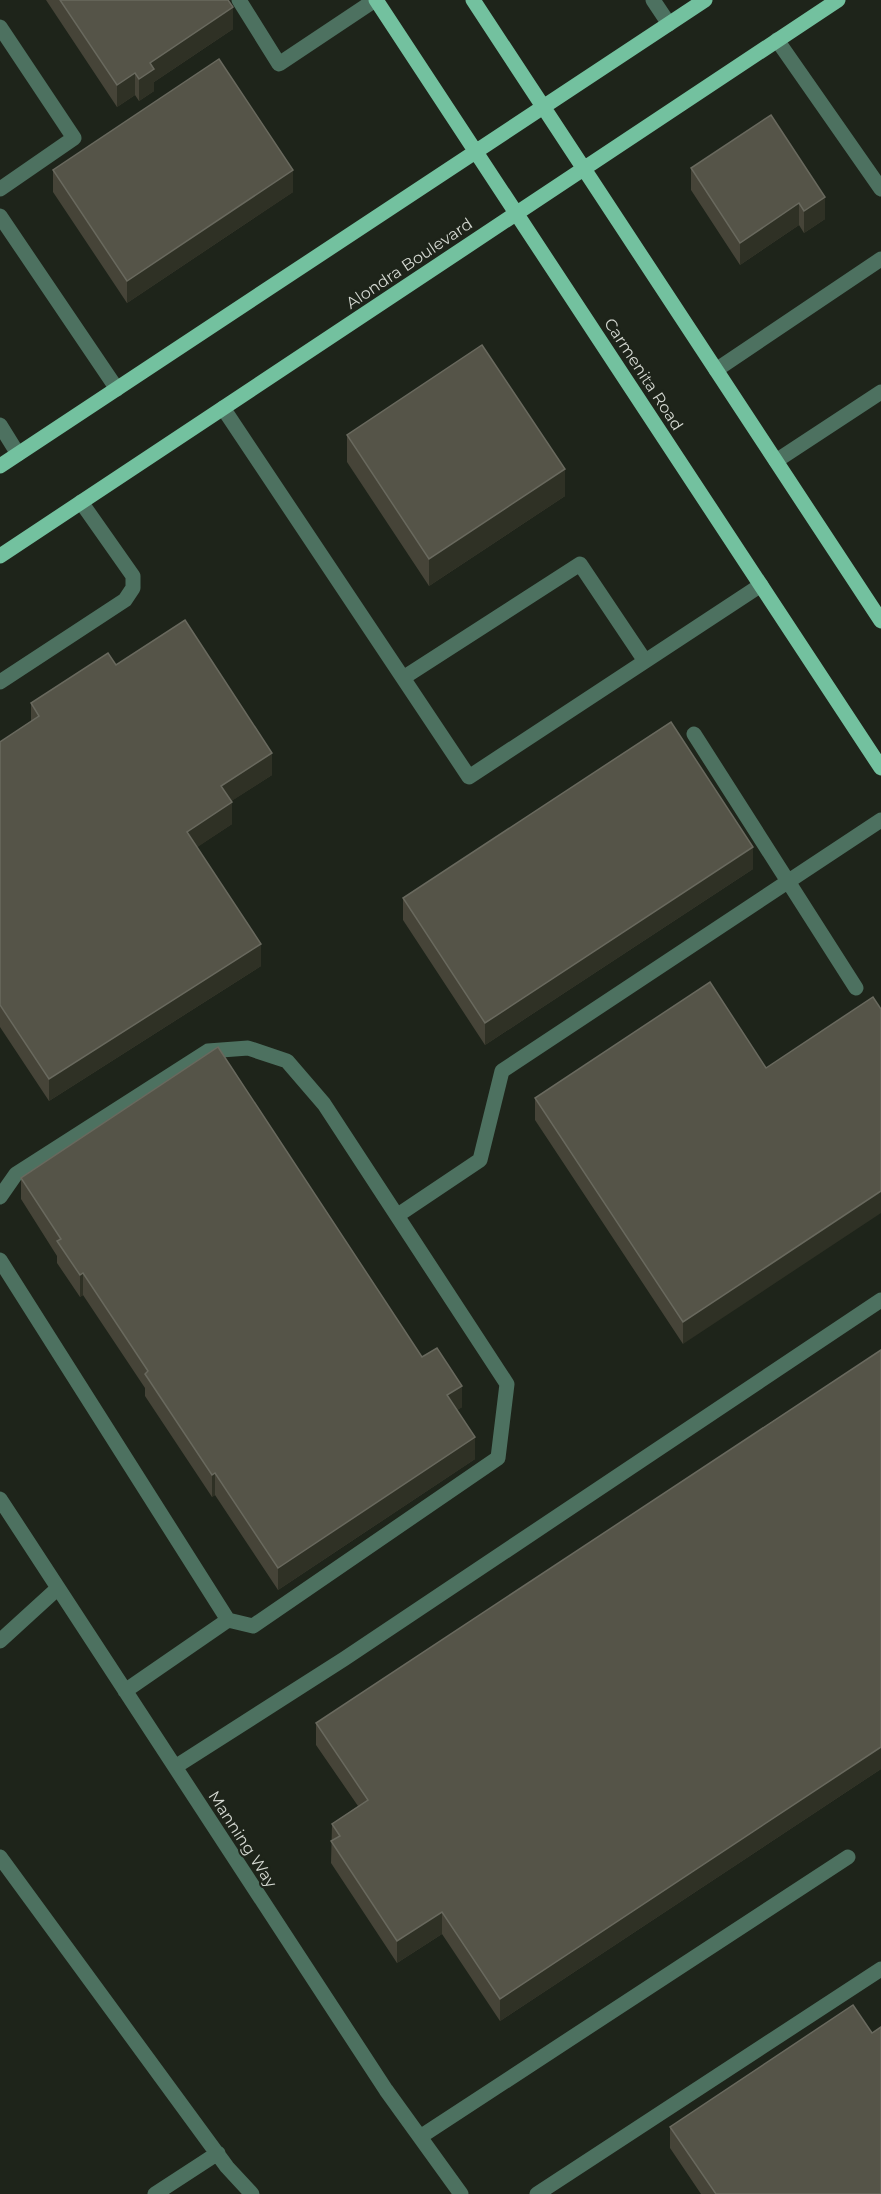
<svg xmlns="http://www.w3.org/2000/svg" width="881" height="2194" font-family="Montserrat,sans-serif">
	<rect width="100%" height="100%" fill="#1e241a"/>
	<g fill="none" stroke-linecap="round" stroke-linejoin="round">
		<path stroke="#4d7160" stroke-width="15" d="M 239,0 L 279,64 L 375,0
			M 653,0 L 669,24
			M 0,27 L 74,138 L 0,189
			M 777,40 L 881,189
			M 0,216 L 117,389
			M 716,370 L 881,259
			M 223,408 L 469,777 L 761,585
			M 0,425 L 18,454
			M 776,461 L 881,392
			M 403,678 L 580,564 L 645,661
			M 0,682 L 125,600 L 133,588 L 133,576 L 81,502
			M 694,734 L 856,988
			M 0,1197 L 16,1174 L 208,1051 L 248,1048 L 287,1061 L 324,1104 L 507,1384 L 498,1458 L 253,1626 L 228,1620 L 0,1260
			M 398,1215 L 480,1160 L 502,1071 L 881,820
			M 0,1499 L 386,2090 L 461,2194
			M 0,1641 L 58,1588
			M 125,1691 L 228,1620
			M 175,1767 L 344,1659 L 881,1300
			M 0,1857 L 227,2167 L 252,2194
			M 420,2137 L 848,1857
			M 155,2194 L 218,2153
			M 537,2194 L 881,1969"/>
		<path stroke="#73c19f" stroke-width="15" d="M 376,0 L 881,768
			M 473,0 L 881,621
			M 0,466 L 705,0
			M 0,556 L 838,0"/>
	</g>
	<path fill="#464438" d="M 46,0 L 228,0 L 233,29 L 154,82 L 154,91 L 139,101 L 135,95 L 117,107 Z
		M 691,168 L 825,197 L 825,219 L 804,233 L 799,225 L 740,265 L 691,190 Z
		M 53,170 L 293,192 L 127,303 L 53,192 Z
		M 347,435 L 565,496 L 429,586 L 347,462 Z
		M 116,665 L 272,775 L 231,801 L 232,824 L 197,847 L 261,966 L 49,1101 L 0,1027 L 0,742 L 31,721 L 31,703 Z
		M 753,869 L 485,1045 L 403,920 L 403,898 Z
		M 766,1068 L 683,1344 L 535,1120 L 535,1098 Z
		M 21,1178 L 422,1357 L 462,1407 L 457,1410 L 475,1459 L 278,1590 L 215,1495 L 212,1497 L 145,1396 L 145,1388 L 83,1295 L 80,1297 L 57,1263 L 57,1256 L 21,1199 Z
		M 881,1350 L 881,1769 L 500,2021 L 442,1934 L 397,1963 L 331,1863 L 332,1824 L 358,1806 L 316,1745 L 316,1723 Z
		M 872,2033 L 881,2194 L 701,2194 L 670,2148 L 670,2127 Z"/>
	<path fill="#2f3125" d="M 233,7 L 233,29 L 154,82 L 154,91 L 139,101 L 139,79 L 150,63 Z
		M 135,73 L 135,95 L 117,107 L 117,85 Z
		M 293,170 L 293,192 L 127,303 L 127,281 Z
		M 825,197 L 825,219 L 804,233 L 804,211 Z
		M 799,203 L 799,225 L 740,265 L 740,243 Z
		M 565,469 L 565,496 L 429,586 L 429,559 Z
		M 272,753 L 272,775 L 221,808 L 221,786 Z
		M 232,802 L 232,824 L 187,854 L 187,832 Z
		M 753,847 L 753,869 L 485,1045 L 485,1023 Z
		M 261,944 L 261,966 L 49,1101 L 49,1079 Z
		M 881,1191 L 881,1213 L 683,1344 L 683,1322 Z
		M 83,1273 L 83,1295 L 80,1297 L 80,1275 Z
		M 462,1386 L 462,1407 L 447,1417 L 447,1395 Z
		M 475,1437 L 475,1459 L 278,1590 L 278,1568 Z
		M 215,1473 L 215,1495 L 212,1497 L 212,1475 Z
		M 881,1747 L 881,1769 L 500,2021 L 500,1999 Z
		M 442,1912 L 442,1934 L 397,1963 L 397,1941 Z"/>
	<path fill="#555448" stroke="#69695e" stroke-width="1.5" d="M 60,0 L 228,0 L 233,7 L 150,63 L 154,69 L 139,79 L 135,73 L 117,85 Z
		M 219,59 L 293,170 L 127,281 L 53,170 Z
		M 771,115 L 825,197 L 804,211 L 799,203 L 740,243 L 691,168 Z
		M 482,345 L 565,469 L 429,559 L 347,435 Z
		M 185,620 L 272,753 L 221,786 L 232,802 L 187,832 L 261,944 L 49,1079 L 0,1005 L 0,742 L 39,716 L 31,703 L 108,653 L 116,665 Z
		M 671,722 L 753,847 L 485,1023 L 403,898 Z
		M 710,982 L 766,1068 L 873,997 L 881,1009 L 881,1191 L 683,1322 L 535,1098 Z
		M 218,1047 L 422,1357 L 437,1348 L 462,1386 L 447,1395 L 475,1437 L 278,1568 L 215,1473 L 212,1475 L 145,1374 L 148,1371 L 83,1273 L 80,1275 L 57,1241 L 61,1239 L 21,1178 Z
		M 881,1350 L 881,1747 L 500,1999 L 442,1912 L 397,1941 L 331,1841 L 340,1836 L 332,1824 L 368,1800 L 316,1723 Z
		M 853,2005 L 872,2033 L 881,2027 L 881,2194 L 716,2194 L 670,2127 Z"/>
	<g text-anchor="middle" stroke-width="4.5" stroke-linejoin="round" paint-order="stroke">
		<g font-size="16" fill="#d4d8d1" stroke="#1e241a">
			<text transform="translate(409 263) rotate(-34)" y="6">Alondra Boulevard</text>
			<text transform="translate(644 374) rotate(57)" y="6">Carmenita Road</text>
			<text transform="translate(243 1839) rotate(57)" y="6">Manning Way</text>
		</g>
	</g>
</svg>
